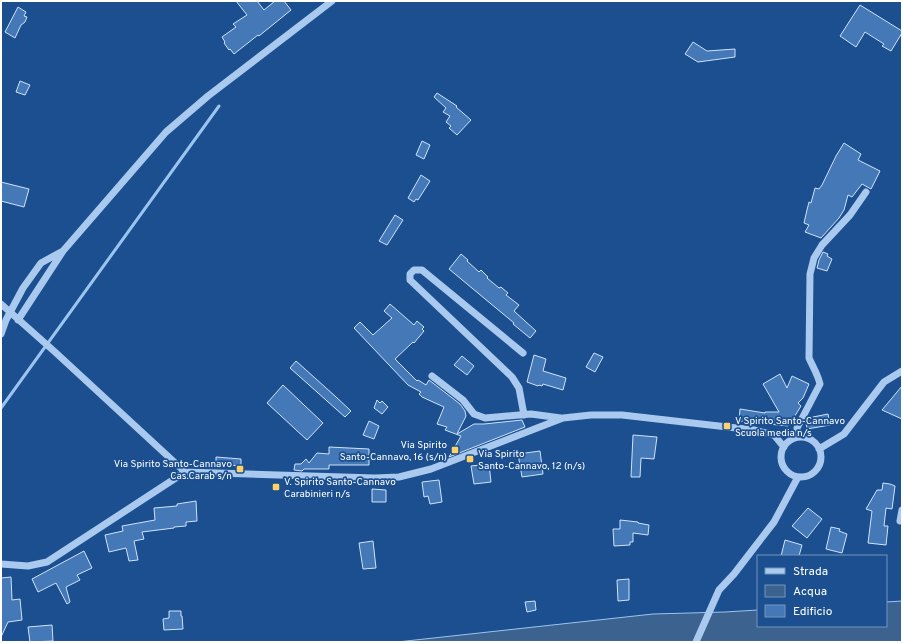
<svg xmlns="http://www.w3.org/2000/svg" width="903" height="643" font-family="Overpass,sans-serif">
	<rect width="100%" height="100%" fill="#1b4f8f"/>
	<path fill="#3c6290" stroke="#9cc4f0" d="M 902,601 L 902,642 L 397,642 L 653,614 L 725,612 L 758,610 L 758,626 L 886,626 L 886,602 Z"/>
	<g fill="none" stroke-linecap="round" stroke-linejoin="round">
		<path stroke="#9cc4f0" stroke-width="3" d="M 1,408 L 219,106"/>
	</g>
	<path fill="#4478b7" stroke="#cfe3fa" d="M 236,1 L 257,1 L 264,10 L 275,1 L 284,1 L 291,10 L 259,36 L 258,35 L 234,54 L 230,49 L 229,50 L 224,43 L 225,42 L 222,37 L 236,27 L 233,24 L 247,15 Z
		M 860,5 L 902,31 L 902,33 L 891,51 L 882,46 L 884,44 L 865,32 L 856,47 L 840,36 Z
		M 18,7 L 26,12 L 24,16 L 27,17 L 25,22 L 21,25 L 15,38 L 5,32 Z
		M 693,42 L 707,51 L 735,49 L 735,57 L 698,62 L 685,54 Z
		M 20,81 L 30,85 L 25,95 L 16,92 Z
		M 437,93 L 457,106 L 456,107 L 471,120 L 457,135 L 449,128 L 451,126 L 446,122 L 450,116 L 443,112 L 446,108 L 434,97 Z
		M 422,141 L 430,145 L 424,159 L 416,155 Z
		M 844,143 L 861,154 L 858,160 L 880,171 L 871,189 L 862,184 L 852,197 L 848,195 L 844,210 L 839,218 L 821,238 L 805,232 L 809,225 L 804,223 L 807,210 L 809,202 L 811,203 L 815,188 L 819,189 L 822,185 L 836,156 Z
		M 421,175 L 430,181 L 418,200 L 416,199 L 414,202 L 408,198 Z
		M 1,182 L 29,189 L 24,207 L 1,201 Z
		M 395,215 L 403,220 L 387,245 L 379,241 Z
		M 823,252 L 828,254 L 827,256 L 832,259 L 827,271 L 817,268 L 819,260 Z
		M 461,254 L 468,260 L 467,261 L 479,272 L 481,270 L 488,277 L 487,278 L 499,288 L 501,287 L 508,293 L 506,295 L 519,305 L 514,311 L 536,331 L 530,338 L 513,324 L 514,323 L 449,269 Z
		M 390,304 L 414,325 L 417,321 L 424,327 L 422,329 L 424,331 L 414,343 L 413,342 L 395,359 L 417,381 L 418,380 L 426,385 L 429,380 L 460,404 L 465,411 L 466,416 L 457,434 L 474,424 L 484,424 L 522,420 L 525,427 L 449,457 L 461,436 L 445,430 L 447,427 L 437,424 L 444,407 L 422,397 L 419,394 L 421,392 L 408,385 L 354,328 L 360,322 L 373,335 L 392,318 L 384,311 Z
		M 594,353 L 603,357 L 595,372 L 586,367 Z
		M 534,355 L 546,359 L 543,371 L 566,378 L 563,390 L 543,384 L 542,386 L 539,385 L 538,386 L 527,382 Z
		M 462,356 L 474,366 L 467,375 L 454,365 Z
		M 296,361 L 335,396 L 351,411 L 345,417 L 290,368 Z
		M 780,374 L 787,388 L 792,376 L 809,384 L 803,398 L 798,403 L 801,406 L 790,424 L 788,424 L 788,426 L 739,421 L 740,409 L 765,413 L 765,412 L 779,412 L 763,384 Z
		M 283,385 L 323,423 L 307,440 L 267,403 Z
		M 902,386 L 902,419 L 882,410 Z
		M 377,400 L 380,403 L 382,401 L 388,407 L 382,414 L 374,408 Z
		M 828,414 L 830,425 L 807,429 L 806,422 L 808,418 Z
		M 369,421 L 379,426 L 374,439 L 363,435 Z
		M 633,435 L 657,437 L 654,459 L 641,458 L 640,477 L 631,477 Z
		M 329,447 L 369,449 L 369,465 L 329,465 L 329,469 L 304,469 L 302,471 L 294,470 L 295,464 L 301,464 L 306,459 L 309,463 L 317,453 L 329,454 Z
		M 540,451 L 543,474 L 522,477 L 518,454 Z
		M 216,457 L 241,459 L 241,466 L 216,464 Z
		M 489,464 L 491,482 L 474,484 L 471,466 Z
		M 439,480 L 442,502 L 430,504 L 428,496 L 424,497 L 422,482 Z
		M 883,483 L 890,484 L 895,486 L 892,509 L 886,508 L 884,526 L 888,526 L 886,545 L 868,543 L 872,511 L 866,509 L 877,490 L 882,490 Z
		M 372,489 L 386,490 L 386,502 L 372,502 Z
		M 196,501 L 197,521 L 186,522 L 186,526 L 174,527 L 174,528 L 142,532 L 144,539 L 134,541 L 138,560 L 129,561 L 126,548 L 109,552 L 105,535 L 123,531 L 122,526 L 155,520 L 154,508 L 177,506 L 177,504 Z
		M 808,508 L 822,519 L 807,538 L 792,526 Z
		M 620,520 L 638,522 L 638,523 L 649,525 L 648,535 L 633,533 L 633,542 L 630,542 L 630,545 L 614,546 L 613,529 L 620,529 Z
		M 831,527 L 840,529 L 839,531 L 847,534 L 842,553 L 826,549 Z
		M 785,540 L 802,545 L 799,556 L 781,556 Z
		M 373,541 L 376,568 L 363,569 L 359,543 Z
		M 84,551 L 92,568 L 77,575 L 80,580 L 66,587 L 70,602 L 67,604 L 56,583 L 38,592 L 32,579 Z
		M 11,577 L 12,600 L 20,599 L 22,620 L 8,622 L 1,637 L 1,578 Z
		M 629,579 L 629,600 L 618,601 L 617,580 Z
		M 535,601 L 536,610 L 527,612 L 525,602 Z
		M 169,611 L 181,611 L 181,616 L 182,616 L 183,629 L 164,630 L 163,619 L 169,618 Z
		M 52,625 L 53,641 L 30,642 L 28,627 Z"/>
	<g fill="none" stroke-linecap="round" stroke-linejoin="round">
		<path stroke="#a9c9ee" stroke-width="7" d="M 1,304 L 55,352 L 185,472 L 375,478 L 399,477 L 431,469 L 563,418 L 591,415 L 622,415 L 754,430 L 774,435 L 784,447
			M 18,320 L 63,251 L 166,132 L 208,96 L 332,1
			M 1,334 L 6,320 L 23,288 L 41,263 L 61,252
			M 523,353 L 422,270 L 414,270 L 410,274 L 410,280 L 512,377 L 519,388 L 524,415
			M 432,376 L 463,400 L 474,414 L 485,418 L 531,414 L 561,418
			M 798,437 L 797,428 L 820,384 C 818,375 813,367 809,358 L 810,274 L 814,258 L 822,245 L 850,215 L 866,192
			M781 457a20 20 0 1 1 40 0a20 20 0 1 1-40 0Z
			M 819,449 L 844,434 L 884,382 L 902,371
			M 900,521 L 902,510
			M 1,564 L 28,566 L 47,562 L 185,472
			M 696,642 L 719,590 L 734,574 L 774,522 L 798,477"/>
	</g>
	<g fill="#ffd166" stroke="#1b4f8f" stroke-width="1.5">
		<rect x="723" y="422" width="8" height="8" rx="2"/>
		<rect x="451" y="446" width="8" height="8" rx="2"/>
		<rect x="466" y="455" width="8" height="8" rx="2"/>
		<rect x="236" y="465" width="8" height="8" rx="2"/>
		<rect x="272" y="483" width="8" height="8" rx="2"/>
	</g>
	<g text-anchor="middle" stroke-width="3.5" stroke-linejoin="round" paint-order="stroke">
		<g font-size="10" fill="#fff" stroke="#1b4f8f" text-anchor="start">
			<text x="735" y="424">V Spirito Santo-Cannavo<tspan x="735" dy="12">Scuola media n/s</tspan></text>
			<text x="447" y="448" text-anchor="end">Via Spirito<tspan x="447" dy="12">Santo-Cannavo, 16 (s/n)</tspan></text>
			<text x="478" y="457">Via Spirito<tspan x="478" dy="12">Santo-Cannavo, 12 (n/s)</tspan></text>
			<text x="232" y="467" text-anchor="end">Via Spirito Santo-Cannavo<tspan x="232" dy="12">Cas.Carab s/n</tspan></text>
			<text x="284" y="485">V. Spirito Santo-Cannavo<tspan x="284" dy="12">Carabinieri n/s</tspan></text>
		</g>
	</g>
	<rect width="903" height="643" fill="none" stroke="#ffffff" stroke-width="4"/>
	<rect x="757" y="555" width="130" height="72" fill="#1b4f8f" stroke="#7695bc"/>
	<rect x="765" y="568" width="20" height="6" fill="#a9c9ee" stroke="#7695bc"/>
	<text x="793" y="575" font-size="12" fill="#ffffff">Strada</text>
	<rect x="765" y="585" width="20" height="12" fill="#3c6290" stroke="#7695bc"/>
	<text x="793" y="595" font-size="12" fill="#ffffff">Acqua</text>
	<rect x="765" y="605" width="20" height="12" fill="#4478b7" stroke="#7695bc"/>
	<text x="793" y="615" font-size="12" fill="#ffffff">Edificio</text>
</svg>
